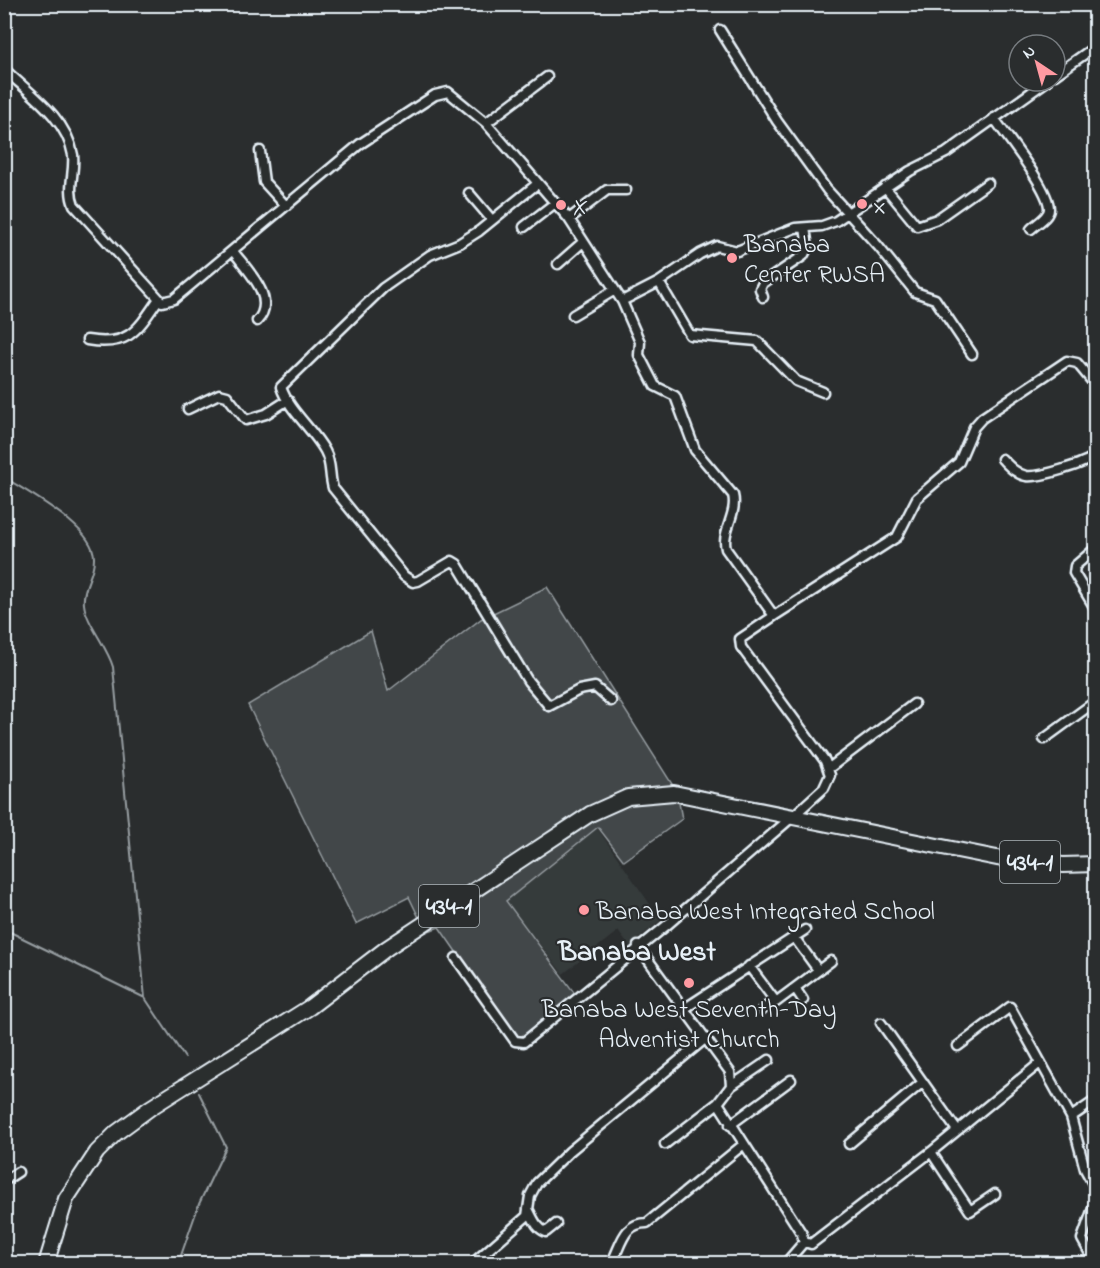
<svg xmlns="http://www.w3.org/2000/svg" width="1100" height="1268" font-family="'Indie Flower',sans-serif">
	<rect width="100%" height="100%" fill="#2a2d2e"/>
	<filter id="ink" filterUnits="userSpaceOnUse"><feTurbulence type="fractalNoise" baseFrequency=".0167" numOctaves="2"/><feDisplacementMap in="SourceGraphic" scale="12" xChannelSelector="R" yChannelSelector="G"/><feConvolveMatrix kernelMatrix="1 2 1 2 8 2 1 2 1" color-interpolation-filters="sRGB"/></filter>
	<g filter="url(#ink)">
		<path fill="#363a3b" d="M 597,828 L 661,920 L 629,946 L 618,931 L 563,974 L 506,901 Z"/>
		<path fill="#424648" stroke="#959ca0" stroke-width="1.5" d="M 547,587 L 677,792 L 682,819 L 624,861 L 598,827 L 506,901 L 576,995 L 517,1040 L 439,927 L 426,932 L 409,897 L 356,924 L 248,705 L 371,631 L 388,691 L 481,619 Z"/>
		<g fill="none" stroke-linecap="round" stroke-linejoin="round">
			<path stroke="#989fa3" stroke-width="2" d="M 4,477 C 28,493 96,528 94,559 C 94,575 82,588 84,604 C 86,623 107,646 113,667 L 145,998 L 185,1058
				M 4,929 L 145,998
				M 178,1264 L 199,1204 L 226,1147 L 199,1093"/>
			<g stroke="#e8f1f8" stroke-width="13">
				<path id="minor" d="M 720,30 L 777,121 L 827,190 L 878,246 L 915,292 L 935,299 L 972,354
					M 4,69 C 29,93 67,118 73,155 C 75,172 67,189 74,205 L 162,302 L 174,299 L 360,144 L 435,95 L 448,92 L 486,123 L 569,219 L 622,301
					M 1055,75 L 1096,46
					M 994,118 C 1006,136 1050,190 1049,209 C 1049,217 1036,224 1031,229
					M 486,123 L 547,77
					M 260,151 L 264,182 L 286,206
					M 537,184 L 479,231 L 460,243 L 430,255 L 383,288 L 281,387 C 289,411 313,429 325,451 C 332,464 329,475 333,488 L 404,576 L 413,582 L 418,581 L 452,561 L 457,564 L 528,681 L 549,706 L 579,690 L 595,687 L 611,701
					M 885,187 L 917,226 L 937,219 L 988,183
					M 469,193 L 492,220
					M 569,219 L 607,190 L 626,190
					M 524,227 L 555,203
					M 233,251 C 247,270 278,299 257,321
					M 558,264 L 583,242
					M 659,282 L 690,335 L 757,341 L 796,381 L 823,392
					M 763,297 L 760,289 L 763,283 L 803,256 L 808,247 L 805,228
					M 573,315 L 615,290
					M 87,340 C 128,347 137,331 158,300
					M 188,409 L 219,394 L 227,396 L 246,420 L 266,414 L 288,400
					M 1002,459 C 1009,466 1016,474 1026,476 C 1039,478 1085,464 1096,455
					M 1096,548 L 1075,566 L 1074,573 L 1096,610
					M 774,616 L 897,537 L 917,498 L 959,462 L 974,427 L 982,418 L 1067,361 L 1077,363 L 1096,386
					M 1044,739 L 1096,701
					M 828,769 L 914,704
					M 794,937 L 818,970
					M 638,946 L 730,1072 L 731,1086 L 718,1103 L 802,1234 L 804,1242 L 785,1264
					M 456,958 L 515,1041 L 524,1042 L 667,925 L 791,818 L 824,788 L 830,775 L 825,761 L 741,647 L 740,639 L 774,616 L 726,549 C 721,531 738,514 733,495 L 695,450 L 675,396 L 655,386 L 639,355 L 640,342 L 622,301 L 659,282 L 700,254 L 717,246 L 737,251 L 795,228 L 822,226 L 836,221 L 910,171 L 946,153 L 1047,81
					M 749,966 L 776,1002 L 831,961
					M 795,988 L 803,1000
					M 684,1009 L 805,930
					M 762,1010 L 774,1001
					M 881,1023 L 956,1129
					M 958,1046 L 1010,1007 L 1071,1117 L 1085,1169 L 1096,1189
					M 731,1086 L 769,1060
					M 1071,1117 L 1096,1100
					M 730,1125 L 791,1080
					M 665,1144 L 718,1103
					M 849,1144 L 923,1082
					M 931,1152 L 970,1211 L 995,1194
					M 4,1181 L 18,1172
					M 528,1209 C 533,1218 536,1228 546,1232 L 556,1224
					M 804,1242 L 811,1244 L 931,1152 L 1040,1063
					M 614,1258 C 622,1241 625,1223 647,1223 L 744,1144
					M 1093,1259 L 1082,1239 L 1096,1200
					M 472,1264 L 527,1216 L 530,1196 L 537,1183 L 570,1151 L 705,1039"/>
			</g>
			<g stroke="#e8f1f8" stroke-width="18">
				<path id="primary" d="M 46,1264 L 66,1199 L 97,1152 L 116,1133 L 150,1108 L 310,1007 L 387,948 L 590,814 L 628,797 L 674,793 L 997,858 L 1063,865 L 1096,864"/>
			</g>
			<use href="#minor" stroke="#2a2d2e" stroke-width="8"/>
			<use href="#primary" stroke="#2a2d2e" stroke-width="14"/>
		</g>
	</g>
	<g fill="#ff9aa2" stroke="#2a2d2e" stroke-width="2">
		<circle cx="862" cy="204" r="6"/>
		<circle cx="561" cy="205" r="6"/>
		<circle cx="732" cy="258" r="6"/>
		<circle cx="584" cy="910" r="6"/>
		<circle cx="689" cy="983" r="6"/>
	</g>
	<g text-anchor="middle" stroke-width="4.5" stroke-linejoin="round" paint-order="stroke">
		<g fill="#2a2d2e" stroke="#afb6bb" stroke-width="1.5">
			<rect x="1000" y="841" width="60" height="42" rx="4.5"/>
			<rect x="419" y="885" width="60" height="42" rx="4.5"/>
		</g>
		<g font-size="24" font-weight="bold" fill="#e8f1f8">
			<text x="1030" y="870">434-1</text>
			<text x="449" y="914">434-1</text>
		</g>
		<g font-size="26" fill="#e8f1f8" stroke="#2a2d2e" text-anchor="start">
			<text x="874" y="213">x</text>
			<text x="573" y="214">X</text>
			<text x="744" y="252">Banaba<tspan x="744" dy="30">Center RWSA</tspan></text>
			<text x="596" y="919">Banaba West Integrated School</text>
			<text x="689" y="1017" text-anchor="middle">Banaba West Seventh-Day<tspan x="689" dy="30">Adventist Church</tspan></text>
		</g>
		<g font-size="28" font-weight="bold" fill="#e8f1f8" stroke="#2a2d2e">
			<text x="637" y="960">Banaba West</text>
		</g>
	</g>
	<rect width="1100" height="1268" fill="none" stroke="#2a2d2e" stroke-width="24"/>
	<rect x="12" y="12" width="1076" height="1244" fill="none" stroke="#e8f1f8" stroke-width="2" filter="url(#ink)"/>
	<g transform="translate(1037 63) rotate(324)"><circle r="28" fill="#2a2d2e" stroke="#767b7f" stroke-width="1.5"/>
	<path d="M0-4.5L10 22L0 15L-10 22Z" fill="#ff9aa2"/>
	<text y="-9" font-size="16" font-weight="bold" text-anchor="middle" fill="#e8f1f8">N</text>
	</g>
</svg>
